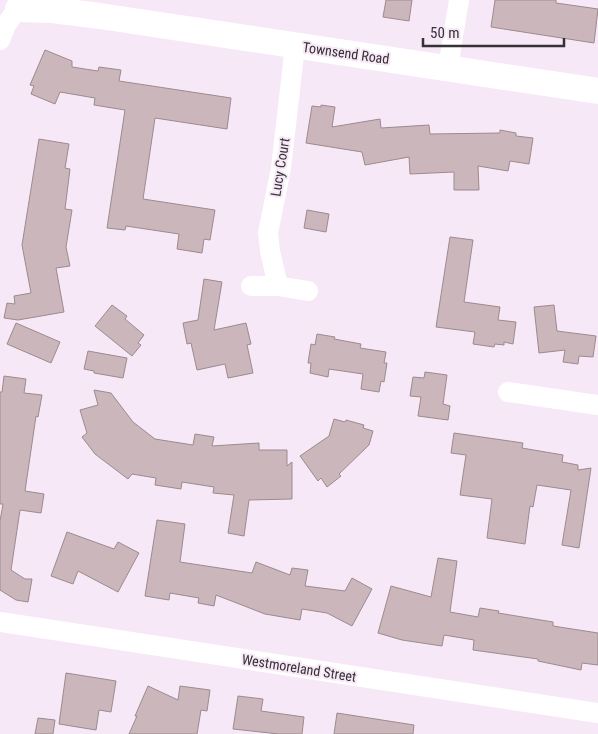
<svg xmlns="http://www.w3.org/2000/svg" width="598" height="734" font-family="'Roboto Condensed',sans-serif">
	<rect width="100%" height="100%" fill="#f6e8f6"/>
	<path fill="#cab6bb" stroke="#9d8a8f" d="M 386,0 L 412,0 L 409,21 L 383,17 Z
		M 495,0 L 556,0 L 556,3 L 598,9 L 594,43 L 491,27 Z
		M 45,50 L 72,61 L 72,67 L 98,71 L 99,67 L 121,70 L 119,81 L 231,98 L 227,129 L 155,118 L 143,199 L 215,210 L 210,240 L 204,239 L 202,253 L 177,249 L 179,234 L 126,226 L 125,230 L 107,228 L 125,110 L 94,105 L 95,98 L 60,92 L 55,104 L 31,94 L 34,86 L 30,85 Z
		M 321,105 L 335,107 L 332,127 L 380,119 L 381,128 L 429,125 L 430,134 L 500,133 L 500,130 L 516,133 L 516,136 L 533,138 L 529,164 L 510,161 L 508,171 L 478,166 L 479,190 L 454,190 L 454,172 L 410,174 L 409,157 L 365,165 L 362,152 L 306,143 L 312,106 L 321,107 Z
		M 39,139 L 69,144 L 65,168 L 70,169 L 65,209 L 72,210 L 66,247 L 70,266 L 56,268 L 64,312 L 18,320 L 4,318 L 7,303 L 15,304 L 14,296 L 31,293 L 22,245 Z
		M 307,210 L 329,214 L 326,232 L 304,228 Z
		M 450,237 L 473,240 L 464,302 L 500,307 L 498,320 L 516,322 L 513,344 L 504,342 L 504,345 L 495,344 L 494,347 L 473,344 L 475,332 L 436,327 Z
		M 204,279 L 222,282 L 214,330 L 246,323 L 251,344 L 247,345 L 253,373 L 228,378 L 225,364 L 197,370 L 191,343 L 187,344 L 183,323 L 198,320 Z
		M 112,305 L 127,316 L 125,319 L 144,335 L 138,343 L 141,345 L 132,356 L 95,326 Z
		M 554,305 L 557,331 L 596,336 L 593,357 L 579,356 L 578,364 L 563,362 L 565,350 L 539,353 L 534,307 Z
		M 16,323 L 60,342 L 51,363 L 7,344 Z
		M 317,334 L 335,337 L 334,339 L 361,344 L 360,348 L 386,352 L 384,363 L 387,363 L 384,382 L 381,381 L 379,392 L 361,389 L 363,374 L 329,369 L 328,377 L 310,373 L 311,363 L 308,363 L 311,344 L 315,345 Z
		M 88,351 L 127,358 L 123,378 L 94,373 L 94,371 L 84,369 Z
		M 425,372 L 447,375 L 443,404 L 450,406 L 448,420 L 418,416 L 421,397 L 410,396 L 413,377 L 424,378 Z
		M 4,376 L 26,379 L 24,393 L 42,395 L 38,417 L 36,416 L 25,491 L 44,494 L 41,513 L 20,510 L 11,570 L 25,579 L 32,579 L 28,602 L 16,600 L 0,590 L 0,521 L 3,504 L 0,504 L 0,392 L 2,392 Z
		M 94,390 L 111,393 L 133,422 L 155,439 L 193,445 L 195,434 L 214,437 L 212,446 L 259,443 L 259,450 L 287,450 L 287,466 L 292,462 L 292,499 L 249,500 L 244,536 L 228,533 L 234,495 L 213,493 L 214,487 L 182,482 L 181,489 L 155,485 L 156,478 L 132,474 L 128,479 L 95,454 L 82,437 L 87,433 L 80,410 L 98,405 Z
		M 334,419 L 345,422 L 346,420 L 364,425 L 363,428 L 373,431 L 369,445 L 339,474 L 341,476 L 327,487 L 321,478 L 318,481 L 300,456 L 329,436 Z
		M 454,433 L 523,443 L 522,448 L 563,455 L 562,462 L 578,465 L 578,470 L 591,468 L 579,548 L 562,545 L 571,490 L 537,485 L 533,507 L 530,506 L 525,544 L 487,538 L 492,499 L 460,495 L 466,455 L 451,453 Z
		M 157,520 L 185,524 L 180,562 L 252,573 L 256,562 L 290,575 L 292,568 L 308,570 L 305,586 L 345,591 L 352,578 L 372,589 L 352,626 L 327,613 L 302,609 L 300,620 L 265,614 L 216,595 L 214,606 L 198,603 L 199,598 L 170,593 L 169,600 L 145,596 Z
		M 67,532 L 114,549 L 118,542 L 139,553 L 118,592 L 78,571 L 73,584 L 51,576 Z
		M 438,558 L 457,561 L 450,612 L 478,617 L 480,608 L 499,611 L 498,613 L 553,622 L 553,626 L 598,633 L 598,665 L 582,663 L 581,670 L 538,661 L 538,659 L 473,650 L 474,640 L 444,635 L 442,646 L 402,640 L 378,633 L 391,586 L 431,597 Z
		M 66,673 L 116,681 L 111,712 L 99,710 L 96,730 L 59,724 Z
		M 148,686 L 178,700 L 180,686 L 210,690 L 207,711 L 201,710 L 197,734 L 129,734 L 137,716 L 135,716 Z
		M 238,696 L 263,699 L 261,711 L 304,717 L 302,734 L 279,734 L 233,729 Z
		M 337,713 L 414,725 L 413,734 L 334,734 Z
		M 38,718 L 55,720 L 53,734 L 35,734 Z"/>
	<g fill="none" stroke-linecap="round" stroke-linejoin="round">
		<path stroke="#fff" stroke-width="20" d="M 0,40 L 6,25 L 15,12
			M 448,68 L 459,0
			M 251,286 L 278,286 L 308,291
			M 278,286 L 270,251 L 268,233 L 281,168 L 295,46
			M 508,392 L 598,405
			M 0,622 L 598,713"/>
		<path stroke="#fff" stroke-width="26" d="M 18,9 L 52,10 L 100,16 L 598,91"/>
	</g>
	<g text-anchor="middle" stroke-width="4" stroke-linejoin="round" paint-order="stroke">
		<g font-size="14" fill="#363136" stroke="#f6e8f6">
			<text transform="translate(346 53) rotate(8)" y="5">Townsend Road</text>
			<text transform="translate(280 167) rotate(-81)" y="5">Lucy Court</text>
			<text transform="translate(299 668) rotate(9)" y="5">Westmoreland Street</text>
		</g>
	</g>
	<path d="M423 38v8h141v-8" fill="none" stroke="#363136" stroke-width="2.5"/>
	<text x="430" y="38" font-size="15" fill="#363136" stroke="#f6e8f6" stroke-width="4" paint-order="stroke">50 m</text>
</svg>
